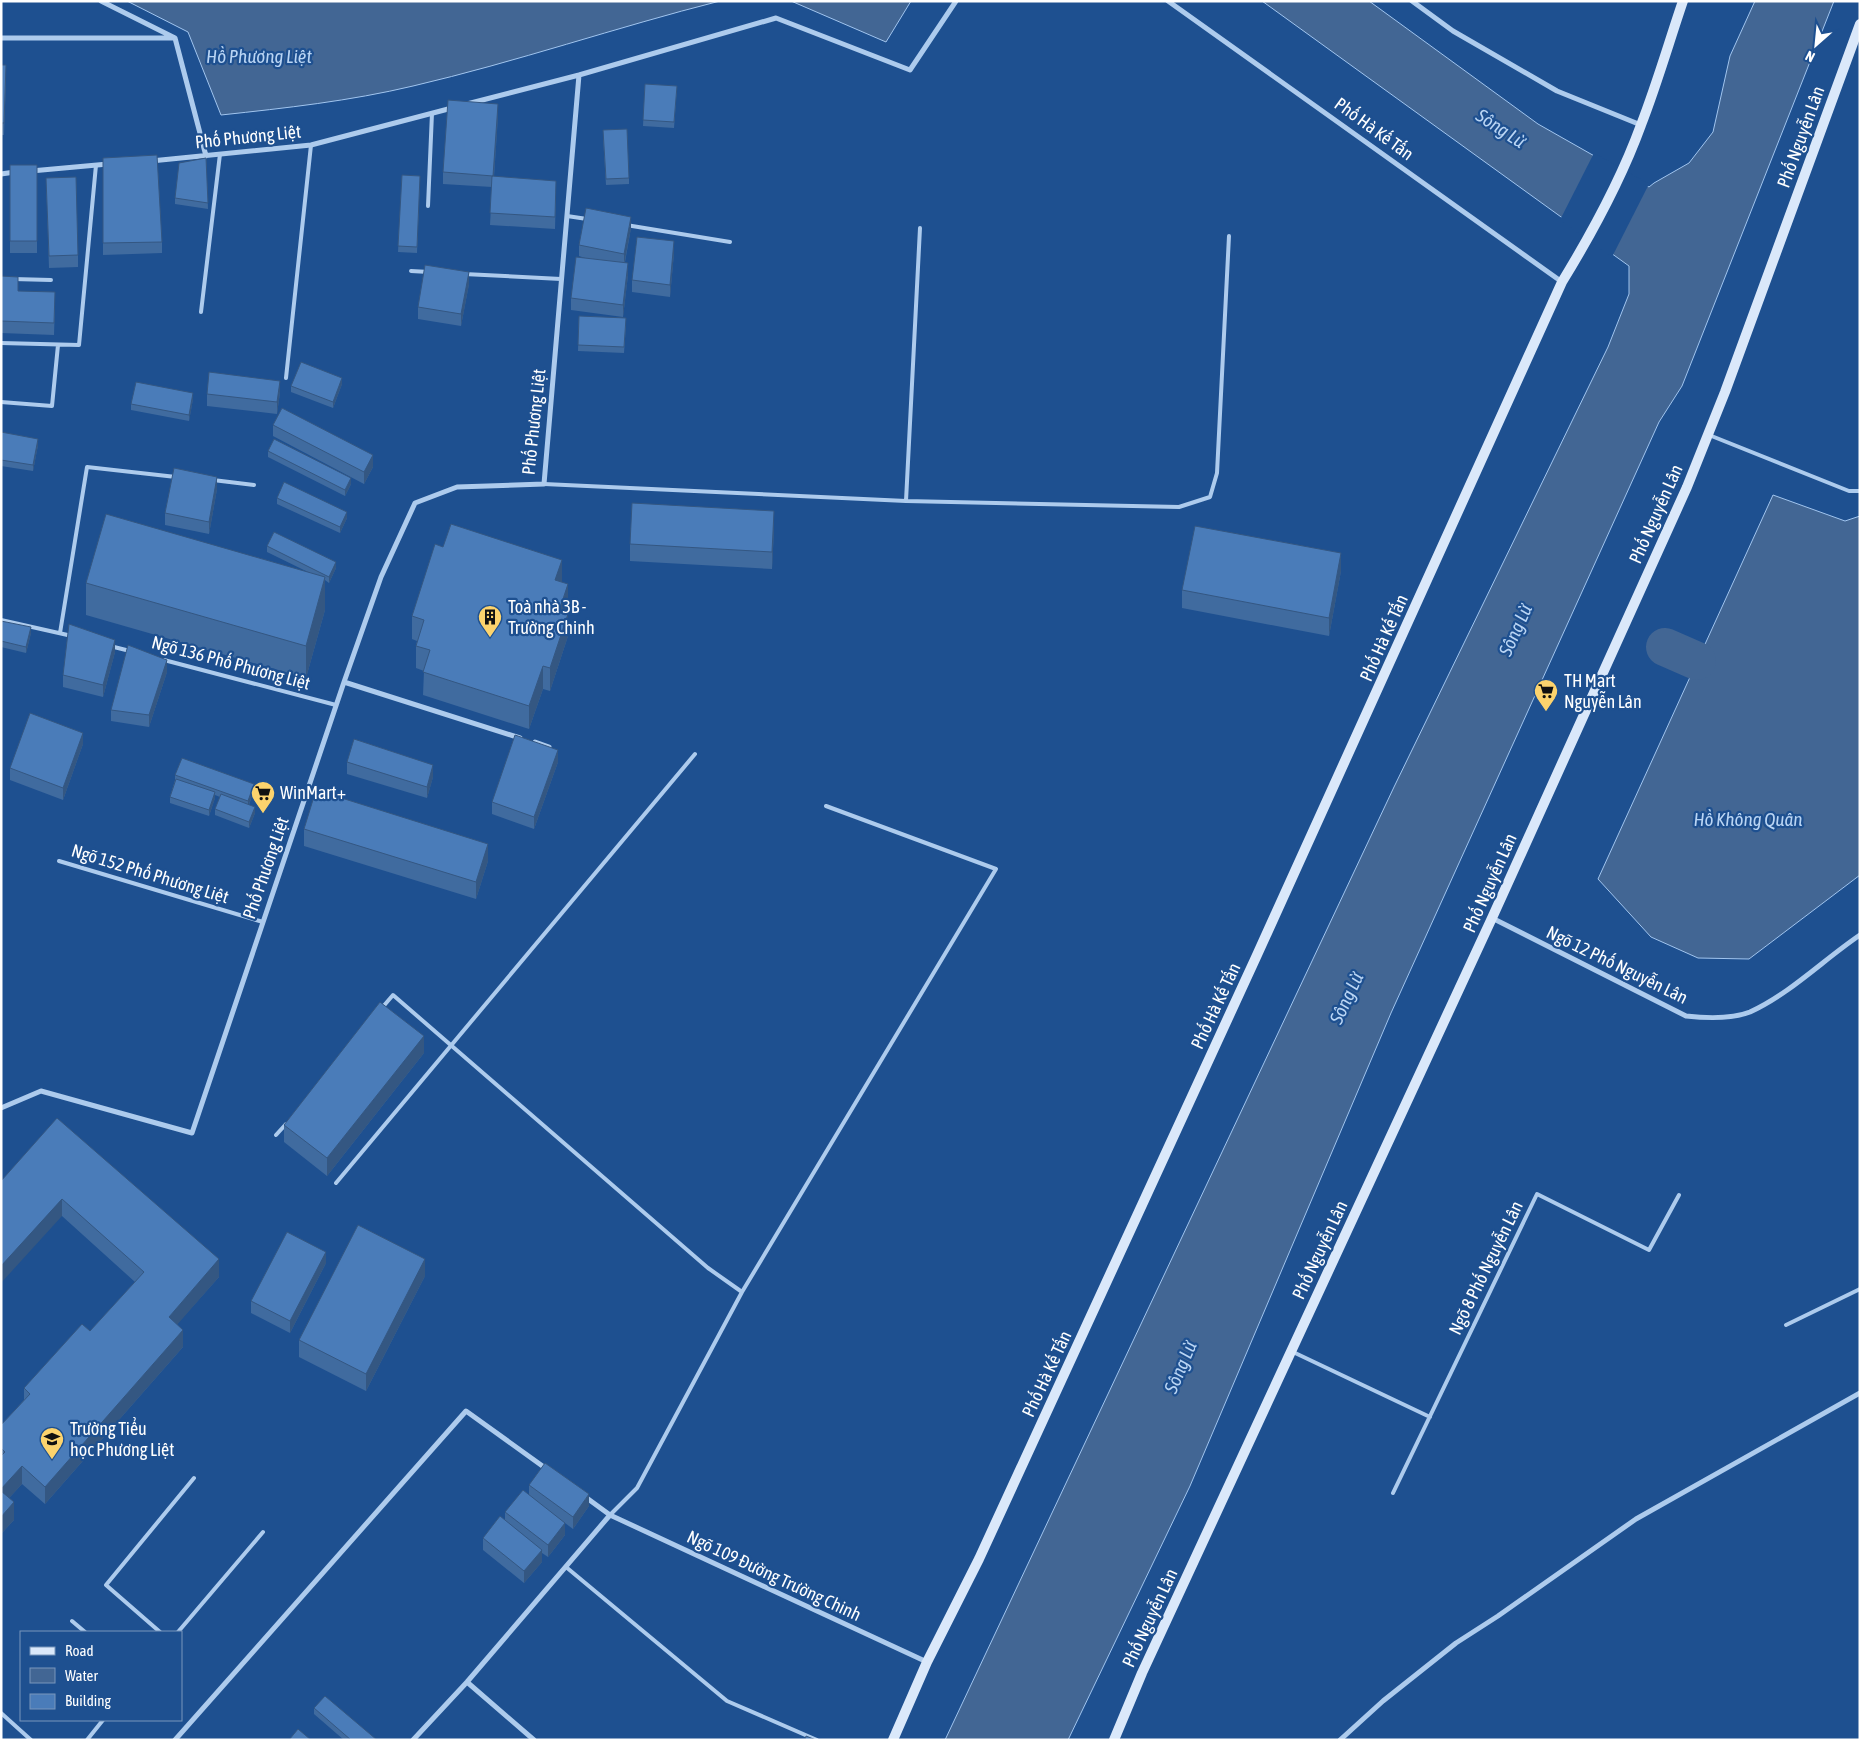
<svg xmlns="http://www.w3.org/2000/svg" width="1861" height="1741" font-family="'Asap Condensed',sans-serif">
	<rect width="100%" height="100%" fill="#1e5090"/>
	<path fill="#426694" stroke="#a1c5ef" d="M 127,1 L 720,1 C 617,27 516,62 413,86 C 350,101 286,108 221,115 L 188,32 Z
		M 791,1 L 911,1 L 886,42 Z
		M 1262,1 L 1369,1 L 1538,124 L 1649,187 L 1654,183 L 1689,163 L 1713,132 L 1730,56 L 1755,1 L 1834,1 L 1682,386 L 1659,422 L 1391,1013 L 1190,1486 L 1068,1740 L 945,1740 L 1394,787 L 1608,347 L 1629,294 L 1629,266 Z
		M 1773,495 L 1845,521 L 1860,516 L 1860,875 L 1749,959 L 1698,958 L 1651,937 L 1598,879 Z"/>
	<path fill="#1e5090" d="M 1594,153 L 1649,184 L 1612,257 L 1560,220 Z"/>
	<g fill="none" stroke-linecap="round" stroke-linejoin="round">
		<path stroke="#426694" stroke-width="38" d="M 1665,647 L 1697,661"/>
		<path stroke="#adcbed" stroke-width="4" d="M 428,206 L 432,113
			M 567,216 L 587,219
			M 626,225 L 730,242
			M 411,271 L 429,272
			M 464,274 L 561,279
			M 13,279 L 51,280
			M 201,312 L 220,154
			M 1,343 L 79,345 L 96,165
			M 286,378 L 311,145
			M 1,402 L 52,406 L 58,345
			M 1709,435 L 1849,491 L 1860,491
			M 213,480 L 254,485
			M 544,484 L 906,501 L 1179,507 L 1210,497 L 1217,473 L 1229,236
			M 906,501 L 920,228
			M 1,620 L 72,636
			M 60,633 L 87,467 L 176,477
			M 110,646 L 130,651
			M 164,660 L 336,705
			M 59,861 L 263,922
			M 381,1009 L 393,995 L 708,1268 L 742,1292
			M 276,1135 L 286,1124
			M 336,1183 L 695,754
			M 1786,1325 L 1860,1289
			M 1293,1352 L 1430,1417
			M 1393,1493 L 1537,1194 L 1649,1250 L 1679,1195
			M 610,1515 L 637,1488 L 742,1292 L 996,869 L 826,806
			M 566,1567 L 727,1701 L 817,1740
			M 72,1621 L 85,1632
			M 160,1632 L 106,1585 L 194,1478
			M 178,1632 L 263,1532
			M 1,1713 L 31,1740
			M 87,1740 L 103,1720"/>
		<path stroke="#adcbed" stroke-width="5" d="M 101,1 L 175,38 L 206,156
			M 1168,1 L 1562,282
			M 1412,1 L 1453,31 L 1557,91 L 1641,125
			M 1,38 L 173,38
			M 467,104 L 579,75 L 776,18 L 910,70 L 956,1
			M 151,161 L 311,145 L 452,108
			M 31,171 L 108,164
			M 1,174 L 15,172
			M 344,682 L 520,738
			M 535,742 L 549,747
			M 1492,918 L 1686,1016 C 1704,1018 1732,1019 1750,1012 C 1791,993 1823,960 1860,935
			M 1,1108 L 41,1091 L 192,1133 L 344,682 L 381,577 L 415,503 L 457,487 L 544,484 L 579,75
			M 584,1496 L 610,1515 L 927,1662
			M 467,1682 L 534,1740
			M 175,1740 L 466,1411 L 548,1470
			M 413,1740 L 467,1682 L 610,1515
			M 1340,1740 L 1383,1701 L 1456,1643 L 1498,1616 L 1636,1519 L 1860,1393"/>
		<path stroke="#dae8fa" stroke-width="10" d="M 893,1740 L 927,1662 L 979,1559 L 1257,955 L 1562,282 C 1592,233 1621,180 1641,125 C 1657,84 1669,42 1683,1
			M 1114,1740 L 1142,1673 L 1492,918 L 1687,487 L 1725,392 L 1860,24"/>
	</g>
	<path fill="#406b9f" d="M 1,65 L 6,77 L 4,135 L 1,135 Z
		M 645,84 L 677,86 L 674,128 L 643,126 Z
		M 498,116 L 494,177 L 556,192 L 555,229 L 490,225 L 492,187 L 443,184 L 443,172 Z
		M 603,136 L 629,178 L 629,184 L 606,185 Z
		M 103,158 L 162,242 L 162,253 L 103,255 Z
		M 206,158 L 208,209 L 175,204 L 175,198 Z
		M 10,165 L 37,165 L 37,253 L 10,253 Z
		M 402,175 L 420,176 L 417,253 L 398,252 Z
		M 46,178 L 78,255 L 78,267 L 49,268 Z
		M 631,228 L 625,262 L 628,275 L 623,317 L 571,310 L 571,298 L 585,258 L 579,256 L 579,245 Z
		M 674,253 L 670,297 L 632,292 L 632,280 Z
		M 1,276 L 18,291 L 55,304 L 54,335 L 1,333 Z
		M 469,284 L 461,326 L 418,319 L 418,307 Z
		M 579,316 L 626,324 L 624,353 L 578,351 Z
		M 342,384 L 333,408 L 291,392 L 291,386 Z
		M 280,392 L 277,414 L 207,406 L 207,394 Z
		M 193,399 L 189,421 L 131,410 L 131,404 Z
		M 273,425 L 373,467 L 364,484 L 273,436 Z
		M 1,432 L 38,445 L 33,471 L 1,466 Z
		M 268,451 L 351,484 L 345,496 L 268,457 Z
		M 217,489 L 209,534 L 165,525 L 165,513 Z
		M 277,498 L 347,518 L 340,533 L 277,504 Z
		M 774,529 L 772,569 L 630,561 L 630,544 Z
		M 267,546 L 336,568 L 329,583 L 325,580 L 325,610 L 306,678 L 86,615 L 86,583 L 310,573 L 267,552 Z
		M 443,547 L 562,582 L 568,607 L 566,613 L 568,636 L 550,691 L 543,689 L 529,729 L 423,695 L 424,671 L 416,668 L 416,646 L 417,641 L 412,639 L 412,616 Z
		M 1341,571 L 1329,636 L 1182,608 L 1182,590 Z
		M 1,621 L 31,633 L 26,653 L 1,647 Z
		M 115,652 L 103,697 L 63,687 L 63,675 Z
		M 167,672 L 149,727 L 111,721 L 111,710 Z
		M 83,744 L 63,800 L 10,780 L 10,768 Z
		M 347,762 L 433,777 L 427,798 L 347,774 Z
		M 558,762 L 534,829 L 492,814 L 492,802 Z
		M 175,775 L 254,790 L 249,805 L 255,813 L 249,828 L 215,815 L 215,809 L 220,797 L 215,795 L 215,798 L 209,816 L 170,803 L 170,797 L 175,780 Z
		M 304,829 L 488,861 L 476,899 L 304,846 Z
		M 424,1053 L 327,1176 L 284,1142 L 284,1125 Z
		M 57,1118 L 219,1277 L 177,1324 L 183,1347 L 45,1504 L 22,1484 L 9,1498 L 14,1520 L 1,1534 L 1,1425 L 24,1400 L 24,1388 L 90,1331 L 135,1282 L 62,1216 Z
		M 326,1263 L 290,1333 L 251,1313 L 251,1301 Z
		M 425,1276 L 366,1391 L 299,1357 L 299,1340 Z
		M 529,1485 L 589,1506 L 573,1529 L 565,1523 L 565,1535 L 548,1557 L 542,1553 L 542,1562 L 524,1583 L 483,1550 L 483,1538 L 505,1520 L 505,1512 L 529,1494 Z
		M 314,1708 L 377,1740 L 344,1740 L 314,1714 Z"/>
	<path fill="#345782" d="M 498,104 L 498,116 L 493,187 L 493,176 Z
		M 631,217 L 631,228 L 624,265 L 624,254 Z
		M 674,241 L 674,253 L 670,297 L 670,285 Z
		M 628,263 L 628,275 L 623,317 L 623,305 Z
		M 469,272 L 469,284 L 461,326 L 461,314 Z
		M 342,378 L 342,384 L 333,408 L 333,402 Z
		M 280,381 L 280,392 L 277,414 L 277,402 Z
		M 193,393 L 193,399 L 189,421 L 189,415 Z
		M 38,439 L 38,445 L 33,471 L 33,465 Z
		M 373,455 L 373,467 L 364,484 L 364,472 Z
		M 217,477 L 217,489 L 209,534 L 209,522 Z
		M 351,478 L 351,484 L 345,496 L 345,490 Z
		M 774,511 L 774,529 L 772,569 L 772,552 Z
		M 347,512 L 347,518 L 340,533 L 340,527 Z
		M 1341,553 L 1341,571 L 1329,636 L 1329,618 Z
		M 562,560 L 562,583 L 555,580 Z
		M 336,562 L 336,568 L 329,583 L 329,577 Z
		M 325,577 L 325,610 L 306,678 L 306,646 Z
		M 568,584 L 568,607 L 559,633 L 559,611 Z
		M 568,614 L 568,636 L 550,691 L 550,668 Z
		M 31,627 L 31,633 L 26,653 L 26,647 Z
		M 115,640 L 115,652 L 103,697 L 103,685 Z
		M 167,660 L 167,672 L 149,727 L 149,715 Z
		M 543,666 L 543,689 L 529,729 L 529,706 Z
		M 83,733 L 83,744 L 63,800 L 63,788 Z
		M 558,750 L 558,762 L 534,829 L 534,817 Z
		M 433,765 L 433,777 L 427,798 L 427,787 Z
		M 254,784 L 254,790 L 248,807 L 248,801 Z
		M 215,792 L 215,798 L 209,816 L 209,810 Z
		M 255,807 L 255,813 L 249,828 L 249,822 Z
		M 488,844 L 488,861 L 476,899 L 476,882 Z
		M 424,1036 L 424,1053 L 327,1176 L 327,1158 Z
		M 62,1199 L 62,1216 L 1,1283 L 1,1266 Z
		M 326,1252 L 326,1263 L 290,1333 L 290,1321 Z
		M 219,1259 L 219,1277 L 169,1334 L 169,1317 Z
		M 425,1259 L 425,1276 L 366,1391 L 366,1374 Z
		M 183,1330 L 183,1347 L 45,1504 L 45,1487 Z
		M 22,1466 L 22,1484 L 1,1507 L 1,1489 Z
		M 589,1494 L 589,1506 L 573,1529 L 573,1517 Z
		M 14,1502 L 14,1520 L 1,1534 L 1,1517 Z
		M 565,1523 L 565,1535 L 548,1557 L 548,1545 Z
		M 542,1550 L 542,1562 L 524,1583 L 524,1571 Z"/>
	<path fill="#4a7cb9" stroke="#345782" d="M 1,65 L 6,65 L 4,123 L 1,123 Z
		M 645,84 L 677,86 L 674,122 L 643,120 Z
		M 448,100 L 498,104 L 493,176 L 443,172 Z
		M 627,129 L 629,178 L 606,179 L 603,130 Z
		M 157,155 L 162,242 L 103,243 L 103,158 Z
		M 206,158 L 208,203 L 175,198 L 179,163 Z
		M 10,165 L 37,165 L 37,241 L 10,241 Z
		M 402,175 L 420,176 L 417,247 L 398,246 Z
		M 492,176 L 556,181 L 555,217 L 490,213 Z
		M 76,177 L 78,255 L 49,256 L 46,178 Z
		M 586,208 L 631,217 L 624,254 L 579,245 Z
		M 637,237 L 674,241 L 670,285 L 632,280 Z
		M 576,257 L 628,263 L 623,305 L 571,298 Z
		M 425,265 L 469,272 L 461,314 L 418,307 Z
		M 1,276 L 18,277 L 18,291 L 55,292 L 54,323 L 1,321 Z
		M 579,316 L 626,318 L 624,347 L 578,345 Z
		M 301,362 L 342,378 L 333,402 L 291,386 Z
		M 209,372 L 280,381 L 277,402 L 207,394 Z
		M 136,382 L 193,393 L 189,415 L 131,404 Z
		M 282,408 L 373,455 L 364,472 L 273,425 Z
		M 1,432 L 38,439 L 33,465 L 1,460 Z
		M 274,439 L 351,478 L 345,490 L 268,451 Z
		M 174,468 L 217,477 L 209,522 L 165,513 Z
		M 284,482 L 347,512 L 340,527 L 277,498 Z
		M 632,503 L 774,511 L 772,552 L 630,544 Z
		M 106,514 L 325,577 L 306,646 L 86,583 Z
		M 451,524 L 562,560 L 555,580 L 568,584 L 559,611 L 568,614 L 550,668 L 543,666 L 529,706 L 423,672 L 430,650 L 416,646 L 424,620 L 412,616 L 435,544 L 443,547 Z
		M 1195,526 L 1341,553 L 1329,618 L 1182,590 Z
		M 274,532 L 336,562 L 329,577 L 267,546 Z
		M 1,621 L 31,627 L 26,647 L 1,641 Z
		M 69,624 L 115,640 L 103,685 L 63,675 Z
		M 128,645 L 167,660 L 149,715 L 111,710 Z
		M 30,713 L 83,733 L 63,788 L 10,768 Z
		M 515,735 L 558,750 L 534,817 L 492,802 Z
		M 354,739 L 433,765 L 427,787 L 347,762 Z
		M 182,758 L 254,784 L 248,801 L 175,775 Z
		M 176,779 L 215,792 L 209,810 L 170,797 Z
		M 316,790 L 488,844 L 476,882 L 304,829 Z
		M 221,794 L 255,807 L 249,822 L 215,809 Z
		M 380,1002 L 424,1036 L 327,1158 L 284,1125 Z
		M 57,1118 L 219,1259 L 169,1317 L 183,1330 L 45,1487 L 22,1466 L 1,1489 L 1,1456 L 5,1452 L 1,1448 L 1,1425 L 30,1394 L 24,1388 L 82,1324 L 90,1331 L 144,1272 L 62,1199 L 1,1266 L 1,1181 Z
		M 358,1225 L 425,1259 L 366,1374 L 299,1340 Z
		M 287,1232 L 326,1252 L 290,1321 L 251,1301 Z
		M 545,1463 L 589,1494 L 573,1517 L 529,1485 Z
		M 523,1490 L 565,1523 L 548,1545 L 505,1512 Z
		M 1,1491 L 14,1502 L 1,1517 Z
		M 500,1516 L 542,1550 L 524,1571 L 483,1538 Z
		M 325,1696 L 377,1740 L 351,1740 L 314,1708 Z
		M 298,1729 L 311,1740 L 289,1740 Z
		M 806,1736 L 816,1740 L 805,1740 Z"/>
	<defs>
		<g id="building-pin" transform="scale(1.25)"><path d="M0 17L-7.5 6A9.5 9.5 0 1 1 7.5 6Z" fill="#fcd36d" stroke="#1e5090"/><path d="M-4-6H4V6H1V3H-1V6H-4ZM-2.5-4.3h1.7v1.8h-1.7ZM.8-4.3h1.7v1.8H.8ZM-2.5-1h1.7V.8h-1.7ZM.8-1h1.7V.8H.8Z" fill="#111"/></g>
		<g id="supermarket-pin" transform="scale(1.25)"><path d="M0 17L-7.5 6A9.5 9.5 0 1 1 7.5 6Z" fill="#fcd36d" stroke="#1e5090"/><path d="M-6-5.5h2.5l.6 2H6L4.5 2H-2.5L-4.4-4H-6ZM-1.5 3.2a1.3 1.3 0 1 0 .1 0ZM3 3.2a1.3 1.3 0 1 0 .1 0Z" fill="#111"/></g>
		<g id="school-pin" transform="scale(1.25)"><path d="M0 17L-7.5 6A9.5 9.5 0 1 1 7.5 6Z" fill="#fcd36d" stroke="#1e5090"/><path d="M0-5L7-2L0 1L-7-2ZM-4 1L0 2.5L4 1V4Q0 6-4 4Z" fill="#111"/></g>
	</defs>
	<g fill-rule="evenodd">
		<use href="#building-pin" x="490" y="617"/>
		<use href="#supermarket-pin" x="1546" y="691"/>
		<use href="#supermarket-pin" x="263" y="793"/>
		<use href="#school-pin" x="52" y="1439"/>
	</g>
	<g text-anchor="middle" stroke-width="4.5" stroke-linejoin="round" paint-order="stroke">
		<g font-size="18" fill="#fff" stroke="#1e5090">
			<text transform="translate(1374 129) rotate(36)" y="6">Phố Hà Kế Tấn</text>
			<text transform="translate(248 137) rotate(-6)" y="6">Phố Phương Liệt</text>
			<text transform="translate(1801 137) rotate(-70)" y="6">Phố Nguyễn Lân</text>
			<text transform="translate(534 422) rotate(-84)" y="6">Phố Phương Liệt</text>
			<text transform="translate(1656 514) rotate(-66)" y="6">Phố Nguyễn Lân</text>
			<text transform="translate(1384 638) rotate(-66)" y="6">Phố Hà Kế Tấn</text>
			<text transform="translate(231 663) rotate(15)" y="6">Ngõ 136 Phố Phương Liệt</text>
			<text transform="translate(266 868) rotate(-71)" y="6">Phố Phương Liệt</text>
			<text transform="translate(150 874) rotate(17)" y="6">Ngõ 152 Phố Phương Liệt</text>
			<text transform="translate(1490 883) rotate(-66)" y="6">Phố Nguyễn Lân</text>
			<text transform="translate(1617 965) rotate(26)" y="6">Ngõ 12 Phố Nguyễn Lân</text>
			<text transform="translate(1216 1006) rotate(-65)" y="6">Phố Hà Kế Tấn</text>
			<text transform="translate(1320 1250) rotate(-65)" y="6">Phố Nguyễn Lân</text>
			<text transform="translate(1486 1268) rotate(-64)" y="6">Ngõ 8 Phố Nguyễn Lân</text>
			<text transform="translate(1047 1374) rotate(-65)" y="6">Phố Hà Kế Tấn</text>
			<text transform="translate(774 1576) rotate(25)" y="6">Ngõ 109 Đường Trường Chinh</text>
			<text transform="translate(1150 1618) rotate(-65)" y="6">Phố Nguyễn Lân</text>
		</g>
		<g font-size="18" fill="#fff" stroke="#1e5090" text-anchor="start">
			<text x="508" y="613">Toà nhà 3B -<tspan x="508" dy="21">Trường Chinh</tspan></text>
			<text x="1564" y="687">TH Mart<tspan x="1564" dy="21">Nguyễn Lân</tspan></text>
			<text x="280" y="799">WinMart+</text>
			<text x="70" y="1435">Trường Tiểu<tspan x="70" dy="21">học Phương Liệt</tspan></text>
		</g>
		<g font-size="19" font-style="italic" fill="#bad5f4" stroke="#1e5090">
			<text x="259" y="63">Hồ Phương Liệt</text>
			<text transform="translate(1501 128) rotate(33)" y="7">Sông Lừ</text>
			<text transform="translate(1515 630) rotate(-66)" y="7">Sông Lừ</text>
			<text x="1748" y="826">Hồ Không Quân</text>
			<text transform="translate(1346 998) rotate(-65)" y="7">Sông Lừ</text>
			<text transform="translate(1180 1367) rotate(-67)" y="7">Sông Lừ</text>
		</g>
	</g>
	<rect width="1861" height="1741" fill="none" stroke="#ffffff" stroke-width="5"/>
	<rect x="20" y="1631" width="162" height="90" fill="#1e5090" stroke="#7896bc"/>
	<rect x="30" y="1647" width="25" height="8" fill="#dae8fa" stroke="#7896bc"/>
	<text x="65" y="1656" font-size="15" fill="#ffffff">Road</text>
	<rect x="30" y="1668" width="25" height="15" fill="#426694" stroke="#7896bc"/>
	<text x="65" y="1681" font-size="15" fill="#ffffff">Water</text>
	<rect x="30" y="1694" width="25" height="15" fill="#4a7cb9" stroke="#7896bc"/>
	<text x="65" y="1706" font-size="15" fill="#ffffff">Building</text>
	<g transform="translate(1816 45) rotate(207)" stroke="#1e5090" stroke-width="4" paint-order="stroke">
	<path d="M0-4L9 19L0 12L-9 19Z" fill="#ffffff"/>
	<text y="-8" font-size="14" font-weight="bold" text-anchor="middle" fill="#ffffff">N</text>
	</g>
</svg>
